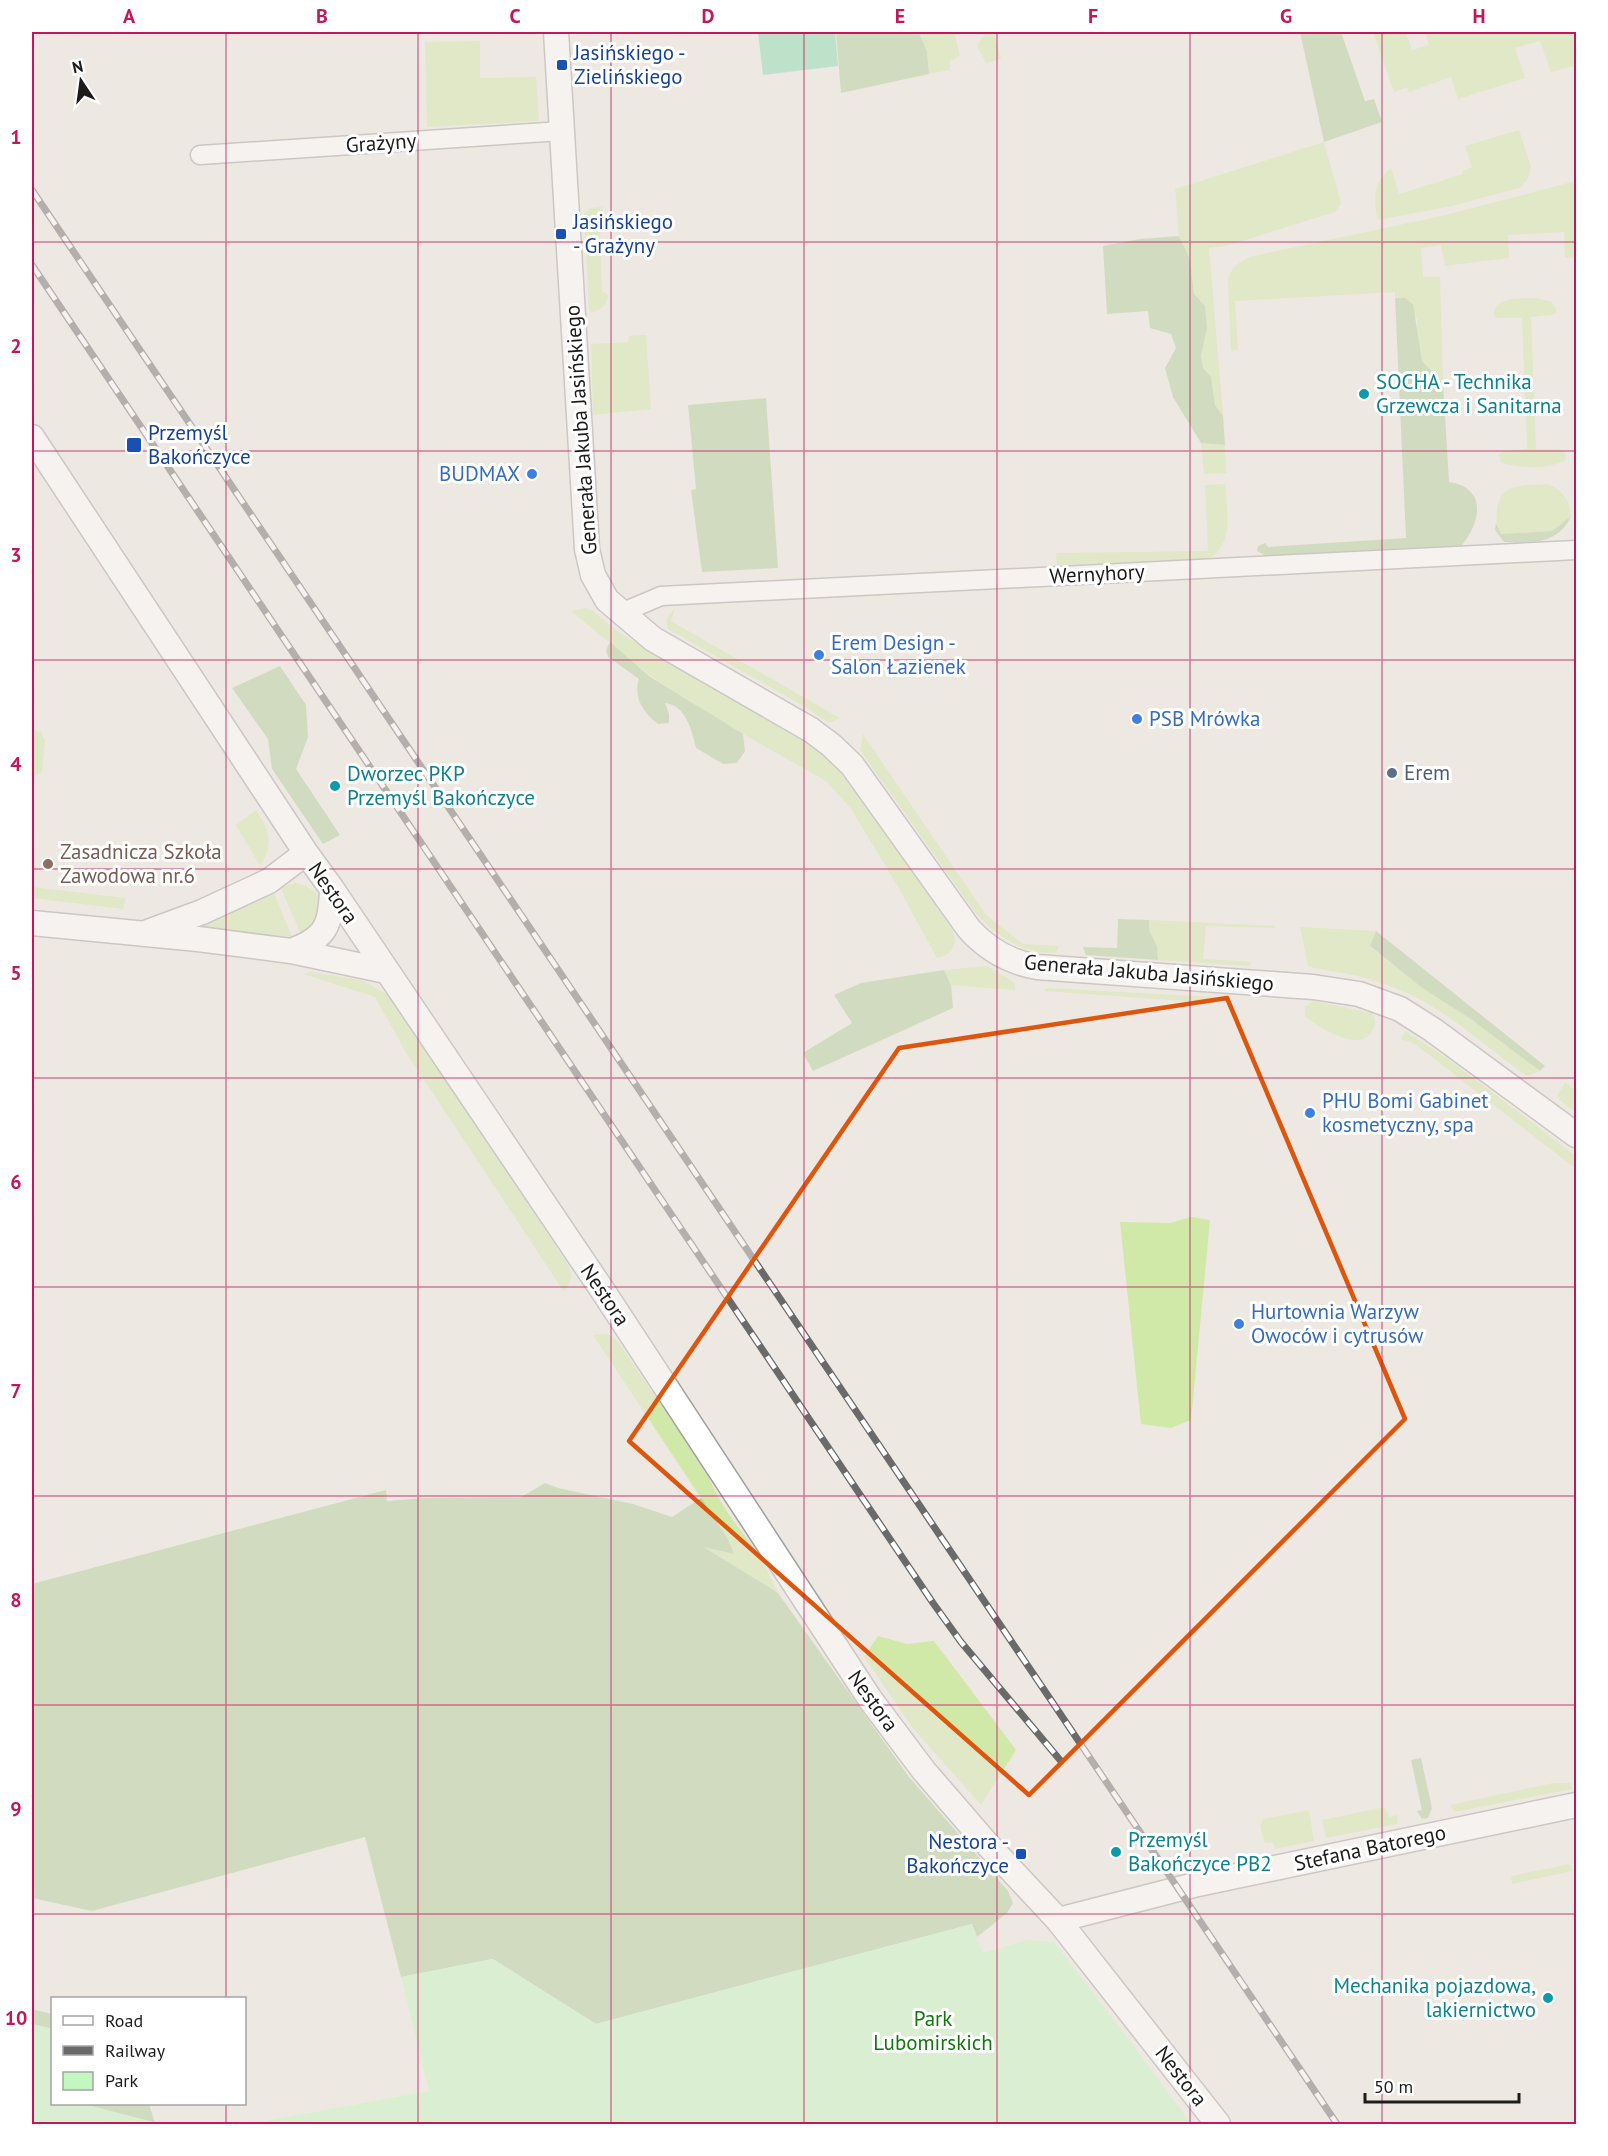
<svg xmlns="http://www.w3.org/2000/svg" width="1608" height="2156" font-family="'PT Sans',sans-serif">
	<rect width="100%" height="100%" fill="#eee8e2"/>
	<path fill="#d0e8a8" d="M 919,32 L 954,32 L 960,56 L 950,61 L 950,70 L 929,74 L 927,52 Z
		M 988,32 L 994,32 L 1001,59 L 986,63 L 977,46 L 981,38 Z
		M 1373,32 L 1406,32 L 1412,50 L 1429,45 L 1425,32 L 1576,32 L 1576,71 L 1573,66 L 1551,72 L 1540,41 L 1515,48 L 1525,78 L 1458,99 L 1451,77 L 1409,92 L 1407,87 L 1394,92 Z
		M 480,41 L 480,78 L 536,77 L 539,121 L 427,127 L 425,42 Z
		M 1519,130 L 1531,167 L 1528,179 L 1519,188 L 1452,206 L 1378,220 C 1373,199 1373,182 1391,168 L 1399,194 L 1463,174 L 1462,171 L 1472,167 L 1465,146 Z
		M 1324,142 L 1341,203 L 1335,212 L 1226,246 L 1209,248 L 1223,416 L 1215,405 L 1211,377 L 1203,369 L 1201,356 L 1207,328 L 1205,307 L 1194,295 L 1190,259 L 1179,236 L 1175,189 Z
		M 1576,181 L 1576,258 L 1565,258 L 1564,232 L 1508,235 L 1509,258 L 1445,266 L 1441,245 L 1421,248 L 1423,277 L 1440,277 L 1443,383 L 1422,361 L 1417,336 L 1417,319 L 1405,298 L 1395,298 L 1395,292 L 1235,301 L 1238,350 L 1231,351 L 1228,281 C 1230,267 1240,261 1253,256 L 1446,215 Z
		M 602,207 L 605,223 L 600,228 L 602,291 L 608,295 C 608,305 601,310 591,312 L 589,309 L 584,214 L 591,208 Z
		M 1537,298 L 1552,302 L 1557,310 L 1555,314 L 1531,317 L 1536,449 L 1561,449 L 1565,453 L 1566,460 C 1546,470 1523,468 1501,463 L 1499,454 L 1504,451 L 1527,449 L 1522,318 L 1498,318 L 1494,316 C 1493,295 1523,299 1537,298 Z
		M 646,335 L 651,409 L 593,415 L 591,344 L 628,342 L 629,336 Z
		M 1201,443 L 1225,445 L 1226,473 L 1204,474 Z
		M 1225,484 C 1227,510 1235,548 1206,559 L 1057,565 L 1056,553 L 1208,551 L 1205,485 Z
		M 1548,484 C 1563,491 1570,499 1571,516 L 1552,531 L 1501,534 C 1497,525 1496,521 1497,511 C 1499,481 1525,486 1548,484 Z
		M 586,608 L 593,611 L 617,631 L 640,645 L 777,725 L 820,752 L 839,770 L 867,805 L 953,931 C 958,944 952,955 937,958 L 898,887 L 851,809 L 826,781 L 734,729 L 649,675 L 571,611 Z
		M 675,608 L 671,621 L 840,718 L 829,723 L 807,708 L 668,629 L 666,619 Z
		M 32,729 L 41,732 L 45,741 L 42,772 L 32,777 Z
		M 863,734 L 986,915 L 1023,944 L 1059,946 L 1056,953 C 1021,953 997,937 974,911 L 860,750 Z
		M 256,810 C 270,830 274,844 260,866 L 236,825 Z
		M 295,883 C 313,886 322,896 323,914 L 302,937 L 281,888 Z
		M 32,887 L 126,898 L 123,909 L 32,898 Z
		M 273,891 L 292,937 L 192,926 Z
		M 1149,920 L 1276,926 L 1273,928 L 1206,926 L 1203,959 L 1251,962 L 1249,966 L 1158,960 L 1157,946 L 1149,930 Z
		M 1300,927 L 1376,931 L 1370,947 L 1421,987 L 1472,1020 L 1540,1071 L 1530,1075 L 1526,1075 C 1486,1048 1450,1012 1405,992 C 1388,985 1371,979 1353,975 C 1337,971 1322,971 1308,966 Z
		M 987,966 L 1008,978 L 1015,984 L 1015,990 L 951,985 L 944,970 Z
		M 311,972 L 361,980 L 389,995 L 567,1263 C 574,1276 571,1281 564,1292 L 405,1051 L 375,997 L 303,974 Z
		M 1047,988 L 1213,997 L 1214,1003 L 1044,991 Z
		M 1313,1001 L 1372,1013 C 1376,1019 1376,1025 1372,1031 C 1361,1054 1317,1027 1305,1016 L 1305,1007 Z
		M 1405,1031 L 1448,1059 L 1576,1156 L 1576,1169 L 1415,1044 L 1401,1039 Z
		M 1565,1082 L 1576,1091 L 1576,1112 L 1568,1107 L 1557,1097 Z
		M 1191,1217 L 1210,1220 L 1191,1420 L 1171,1428 L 1141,1424 L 1120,1222 L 1170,1223 Z
		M 605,1334 L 612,1336 L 619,1343 L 708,1474 C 717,1501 736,1524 753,1547 C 763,1561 771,1577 778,1593 L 701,1545 L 734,1553 L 728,1539 L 701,1498 L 593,1335 Z
		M 878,1636 L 907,1644 L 934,1641 L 1016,1750 L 981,1805 L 912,1727 L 864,1657 Z
		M 1553,1783 L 1570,1783 L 1572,1789 L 1455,1812 L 1450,1805 Z
		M 1385,1807 L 1389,1817 L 1398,1815 L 1397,1824 L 1326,1838 L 1322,1820 Z
		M 1309,1810 L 1314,1841 L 1275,1849 L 1273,1842 L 1265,1843 L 1260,1826 L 1263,1819 Z
		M 1570,1864 L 1572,1871 L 1512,1884 L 1511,1876 Z"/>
	<path fill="#aecd97" d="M 836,32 L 919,32 L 927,52 L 929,74 L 841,93 Z
		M 1300,32 L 1341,32 L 1365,101 L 1374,99 L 1382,122 L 1324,142 Z
		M 1179,236 L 1190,259 L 1194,294 L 1205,306 L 1207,328 L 1201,356 L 1203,368 L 1211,377 L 1215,405 L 1223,416 L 1225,445 L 1201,443 L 1173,397 L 1165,368 L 1176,348 L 1171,334 L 1150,328 L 1148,311 L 1107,314 L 1103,246 L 1140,239 Z
		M 1395,298 L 1405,298 L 1413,304 L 1422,361 L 1443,383 L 1449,482 C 1488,488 1481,523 1461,546 L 1266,556 L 1257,551 L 1258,546 L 1265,543 L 1268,547 L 1406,538 Z
		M 766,398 L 778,568 L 702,572 L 691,490 L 696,489 L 688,405 Z
		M 1571,516 C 1559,544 1531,544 1504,542 L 1495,530 L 1496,523 L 1501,534 L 1552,531 Z
		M 610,642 L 649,676 L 743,734 L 745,751 L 737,763 L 723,764 L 696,748 C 692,731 686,705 665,703 L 669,714 L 669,723 L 658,724 C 643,713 633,697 639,679 L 608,657 L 606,650 Z
		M 280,666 L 306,705 L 308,737 L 296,769 L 340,835 L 323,844 L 272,769 L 268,739 L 232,688 Z
		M 1118,919 L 1149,920 L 1149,930 L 1157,946 L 1158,960 L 1086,955 L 1083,947 L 1117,948 Z
		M 1376,931 L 1545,1066 L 1540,1071 L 1472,1020 L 1421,987 L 1370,946 Z
		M 944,970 L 951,985 L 953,1008 L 813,1071 L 803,1053 L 852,1023 L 834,995 L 861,983 Z
		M 545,1483 L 558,1488 L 633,1504 L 672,1517 L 701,1498 L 728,1539 L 734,1554 L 704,1547 L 778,1593 L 909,1777 L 1008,1891 L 1013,1903 L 1007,1913 L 977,1937 L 972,1924 L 596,2024 L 493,1959 L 401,1977 L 365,1837 L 92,1911 L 32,1898 L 32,1584 L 386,1490 L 387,1501 L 424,1498 L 521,1497 Z
		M 1421,1758 L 1432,1808 L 1428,1818 L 1422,1819 L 1417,1811 L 1422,1810 L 1411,1760 Z
		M 32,2009 L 52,2014 L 52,2029 L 32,2024 Z
		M 83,2104 L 149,2104 L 155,2123 Z"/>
	<path fill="#c2f8bf" d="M 972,1924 L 983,1953 L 1027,1940 L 1054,1942 L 1128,2038 L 1191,2124 L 249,2124 L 429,2091 L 401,1977 L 492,1959 L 596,2024 Z
		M 32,2024 L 52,2029 L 52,2104 L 83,2104 L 161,2124 L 32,2124 Z"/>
	<path fill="#81dcac" d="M 758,32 L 835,32 L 838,66 L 763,75 Z"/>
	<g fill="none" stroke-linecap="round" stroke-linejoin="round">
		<g stroke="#a0a0a0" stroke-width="21">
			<path id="minor" d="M 200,155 L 562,131
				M 621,613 L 661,596 L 1576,550"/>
		</g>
		<g stroke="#a0a0a0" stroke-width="27">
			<path id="tertiary" d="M 556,32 L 587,549 L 593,575 L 607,600 L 653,639 L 811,730 L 831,745 L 852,765 L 969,929 C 988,950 1009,962 1037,967 L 1313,987 L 1359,994 L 1400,1009 L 1433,1030 L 1576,1135
				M 32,437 L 306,853 L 332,889 L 605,1294 L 870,1699 L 924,1771 L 988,1845 L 1058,1920 L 1218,2124
				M 32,923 L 198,939 L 291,951 L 386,971
				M 148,932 L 202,912 L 269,881 L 306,853
				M 291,951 C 327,938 331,924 332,889
				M 1058,1920 L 1198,1884 L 1576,1805"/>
		</g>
		<use href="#minor" stroke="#fff" stroke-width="18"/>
		<use href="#tertiary" stroke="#fff" stroke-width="24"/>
		<g stroke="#6a6a6a" stroke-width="7">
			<path id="rail" d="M 32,190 L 1337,2124
				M 32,265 L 933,1603 L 961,1642 L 1060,1760"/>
		</g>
		<use href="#rail" stroke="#fff" stroke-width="4.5" stroke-dasharray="14" stroke-linecap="butt"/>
	</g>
	<path d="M0 0H1608V2156H0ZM 1227,998 L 1405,1419 L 1029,1795 L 629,1441 L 899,1048 Z" fill="#eee8e2" fill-opacity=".55" fill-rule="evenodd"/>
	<path fill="none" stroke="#de560d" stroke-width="4.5" stroke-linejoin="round" d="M 1227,998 L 1405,1419 L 1029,1795 L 629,1441 L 899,1048 Z"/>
	<path fill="none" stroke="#c2185b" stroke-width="1.5" stroke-opacity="0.55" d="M 226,32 L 226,1998M 418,32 L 418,2124M 611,32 L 611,2124M 804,32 L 804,2124M 997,32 L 997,2124M 1190,32 L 1190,2124M 1382,32 L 1382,2124M 32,242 L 1576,242M 32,451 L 1576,451M 32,660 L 1576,660M 32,869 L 1576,869M 32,1078 L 1576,1078M 32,1287 L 1576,1287M 32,1496 L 1576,1496M 32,1705 L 1576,1705M 32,1914 L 1576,1914M 226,2104 L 226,2124"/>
	<g fill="#1a4fb4" stroke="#fff" stroke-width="2">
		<rect x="556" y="59" width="12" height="12" rx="3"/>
		<rect x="555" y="228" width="12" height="12" rx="3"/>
		<rect x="126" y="437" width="16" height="16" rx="3"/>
		<rect x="1015" y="1848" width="12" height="12" rx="3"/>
	</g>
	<g fill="#0f9aa8" stroke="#fff" stroke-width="2">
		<circle cx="1364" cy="394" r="6"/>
		<circle cx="335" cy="786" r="6"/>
		<circle cx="1116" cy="1852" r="6"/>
		<circle cx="1548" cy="1998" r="6"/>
	</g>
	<g fill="#3f7fe0" stroke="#fff" stroke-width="2">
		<circle cx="532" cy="474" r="6"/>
		<circle cx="819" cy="655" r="6"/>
		<circle cx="1137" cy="719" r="6"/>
		<circle cx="1310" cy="1113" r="6"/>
		<circle cx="1239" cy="1324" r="6"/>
	</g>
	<circle fill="#5c6f8a" stroke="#fff" stroke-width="2" cx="1392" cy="773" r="6"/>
	<circle fill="#8d6e63" stroke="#fff" stroke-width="2" cx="48" cy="864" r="6"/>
	<g text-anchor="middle" stroke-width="6" stroke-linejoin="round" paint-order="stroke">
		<g font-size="21" fill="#164399" stroke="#fff" text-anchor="start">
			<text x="574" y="60">Jasińskiego -<tspan x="574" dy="24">Zielińskiego</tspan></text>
			<text x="573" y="229">Jasińskiego<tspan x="573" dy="24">- Grażyny</tspan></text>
			<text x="148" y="440">Przemyśl<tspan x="148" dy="24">Bakończyce</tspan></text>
			<text x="1009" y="1849" text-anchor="end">Nestora -<tspan x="1009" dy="24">Bakończyce</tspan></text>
		</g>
		<g font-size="21" fill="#1c1c1c" stroke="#fff">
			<text transform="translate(381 143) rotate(-4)" y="7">Grażyny</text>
			<text transform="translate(581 430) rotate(-94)" y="7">Generała Jakuba Jasińskiego</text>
			<text transform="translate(1097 574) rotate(-3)" y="7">Wernyhory</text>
			<text transform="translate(333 893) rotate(55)" y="7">Nestora</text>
			<text transform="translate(1149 973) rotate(5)" y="7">Generała Jakuba Jasińskiego</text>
			<text transform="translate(605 1295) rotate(56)" y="7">Nestora</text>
			<text transform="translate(873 1701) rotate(54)" y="7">Nestora</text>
			<text transform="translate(1370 1848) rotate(-12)" y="7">Stefana Batorego</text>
			<text transform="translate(1181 2076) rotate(52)" y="7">Nestora</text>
		</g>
		<g font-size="21" fill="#0d838f" stroke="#fff" text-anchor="start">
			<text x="1376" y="389">SOCHA - Technika<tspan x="1376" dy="24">Grzewcza i Sanitarna</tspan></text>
			<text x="347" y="781">Dworzec PKP<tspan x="347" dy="24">Przemyśl Bakończyce</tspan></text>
			<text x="1128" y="1847">Przemyśl<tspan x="1128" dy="24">Bakończyce PB2</tspan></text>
			<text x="1536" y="1993" text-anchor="end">Mechanika pojazdowa,<tspan x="1536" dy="24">lakiernictwo</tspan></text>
		</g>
		<g font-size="21" fill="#366cbe" stroke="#fff" text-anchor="start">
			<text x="520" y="481" text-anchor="end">BUDMAX</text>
			<text x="831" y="650">Erem Design -<tspan x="831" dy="24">Salon Łazienek</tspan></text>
			<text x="1149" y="726">PSB Mrówka</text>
			<text x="1322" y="1108">PHU Bomi Gabinet<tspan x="1322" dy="24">kosmetyczny, spa</tspan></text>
			<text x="1251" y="1319">Hurtownia Warzyw<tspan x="1251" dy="24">Owoców i cytrusów</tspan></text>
		</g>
		<g font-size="21" fill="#4e5e75" stroke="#fff" text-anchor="start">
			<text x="1404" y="780">Erem</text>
		</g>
		<g font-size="21" fill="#785e54" stroke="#fff" text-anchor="start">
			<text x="60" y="859">Zasadnicza Szkoła<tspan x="60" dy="24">Zawodowa nr.6</tspan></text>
		</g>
		<g font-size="21" fill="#12780d" stroke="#fff">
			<text x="933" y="2026">Park<tspan x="933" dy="24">Lubomirskich</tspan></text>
		</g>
	</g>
	<rect width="1608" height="2156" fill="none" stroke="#ffffff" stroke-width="66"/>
	<rect x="51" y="1997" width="195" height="108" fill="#ffffff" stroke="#a4a4a4" stroke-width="1.5"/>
	<rect x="63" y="2016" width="30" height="9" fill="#ffffff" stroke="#a4a4a4" stroke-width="1.5"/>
	<text x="105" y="2027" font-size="18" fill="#1c1c1c">Road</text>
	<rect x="63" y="2046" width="30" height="9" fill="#6a6a6a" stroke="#a4a4a4" stroke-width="1.5"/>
	<text x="105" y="2057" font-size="18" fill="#1c1c1c">Railway</text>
	<rect x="63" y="2072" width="30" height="18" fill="#c2f8bf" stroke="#a4a4a4" stroke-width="1.5"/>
	<text x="105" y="2087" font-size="18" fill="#1c1c1c">Park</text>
	<g transform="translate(81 81) rotate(347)" stroke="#ffffff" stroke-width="4.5" paint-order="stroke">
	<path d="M0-4.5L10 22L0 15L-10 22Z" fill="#1c1c1c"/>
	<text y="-9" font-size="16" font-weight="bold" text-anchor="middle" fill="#1c1c1c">N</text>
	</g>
	<path d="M1365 2093v9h154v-9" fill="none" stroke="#1c1c1c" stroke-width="3"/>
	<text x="1374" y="2093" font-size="18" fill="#1c1c1c" stroke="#ffffff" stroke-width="4.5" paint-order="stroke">50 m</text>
	<rect x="33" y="33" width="1542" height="2090" fill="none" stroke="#c2185b" stroke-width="2"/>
	<g font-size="20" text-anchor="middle" font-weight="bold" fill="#c2185b">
		<text x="129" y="23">A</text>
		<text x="322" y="23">B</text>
		<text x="515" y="23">C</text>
		<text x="708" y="23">D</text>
		<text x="900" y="23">E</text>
		<text x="1093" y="23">F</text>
		<text x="1286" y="23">G</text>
		<text x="1479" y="23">H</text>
		<text x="16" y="144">1</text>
		<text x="16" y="353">2</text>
		<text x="16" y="562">3</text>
		<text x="16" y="771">4</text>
		<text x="16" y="980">5</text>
		<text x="16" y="1189">6</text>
		<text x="16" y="1398">7</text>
		<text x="16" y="1607">8</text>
		<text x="16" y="1816">9</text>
		<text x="16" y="2025">10</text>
	</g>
</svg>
